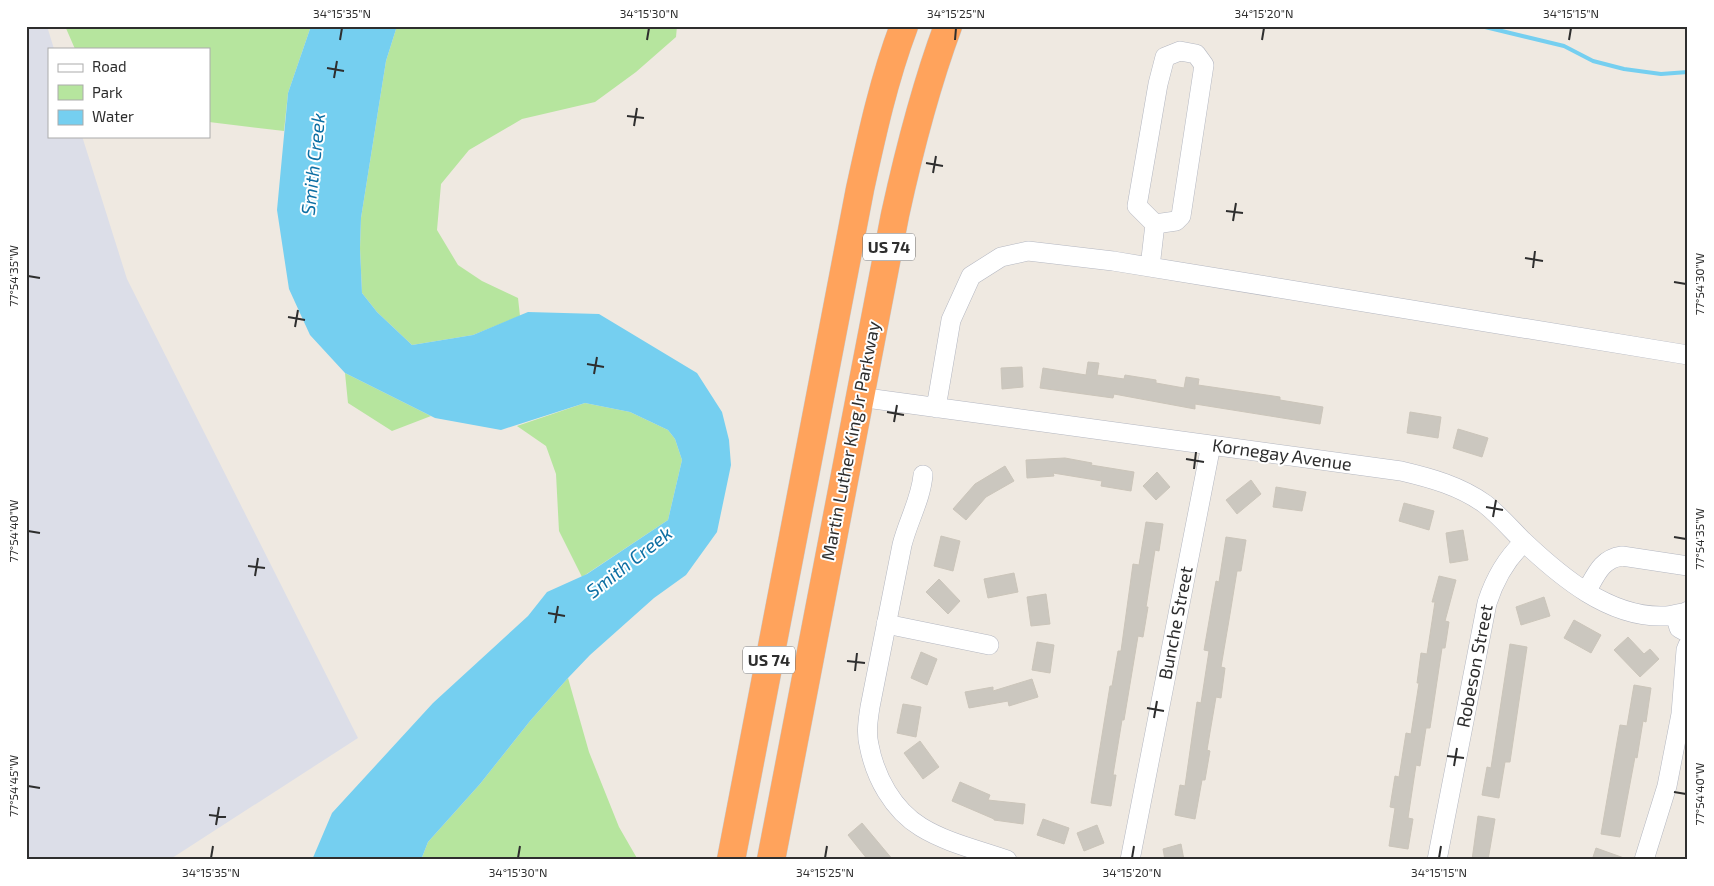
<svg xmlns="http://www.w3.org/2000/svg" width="1714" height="886" font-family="'Exo 2',sans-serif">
	<rect width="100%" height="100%" fill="#efe9e1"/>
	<path fill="#dcdee8" d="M 26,26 L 47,26 L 54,49 L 49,49 L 49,136 L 82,136 L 127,279 L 358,738 L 169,860 L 26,860 Z"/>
	<path fill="#b6e59e" d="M 65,26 L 311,26 L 288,93 L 284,131 L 209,122 L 209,49 L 75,49 Z
		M 397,26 L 677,26 L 676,37 L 636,72 L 595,102 L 522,119 L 469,150 L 441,184 L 437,230 L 458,265 L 482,281 L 518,298 L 520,316 L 473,335 L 412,345 L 377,312 L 362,293 L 360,248 L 361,218 L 386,61 Z
		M 345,373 L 431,416 L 392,431 L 348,403 Z
		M 585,403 L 630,412 L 668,430 L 675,439 L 682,460 L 668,520 L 582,577 L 559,531 L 556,474 L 546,446 L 517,426 Z
		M 568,678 L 589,752 L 619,827 L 638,860 L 421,860 L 428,842 L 480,784 L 530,721 Z"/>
	<path fill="#75cff0" d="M 311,26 L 397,26 L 386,61 L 361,218 L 360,248 L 362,293 L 377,312 L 412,345 L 473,335 L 528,312 L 599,314 L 697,373 L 722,412 L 729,440 L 731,465 L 717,532 L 686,575 L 654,598 L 590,655 L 568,678 L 530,721 L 480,784 L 428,842 L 421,860 L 312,860 L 332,813 L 433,703 L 528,616 L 547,592 L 587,574 L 668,520 L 682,460 L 675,439 L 668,430 L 630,412 L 585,403 L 501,430 L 435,418 L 345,373 L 310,335 L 289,289 L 277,210 L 288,93 Z"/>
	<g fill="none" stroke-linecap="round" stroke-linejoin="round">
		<path stroke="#75cff0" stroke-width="4" d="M 1481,26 L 1564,46 L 1593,61 L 1624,69 L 1661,74 L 1688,72"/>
	</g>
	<path fill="#cbc7bf" stroke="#cbc5ba" d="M 1088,362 L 1099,363 L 1097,375 L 1124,379 L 1125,375 L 1156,380 L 1156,383 L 1184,388 L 1186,377 L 1199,379 L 1198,385 L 1280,397 L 1280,400 L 1323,407 L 1320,424 L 1195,404 L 1195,409 L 1114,394 L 1113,398 L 1040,388 L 1043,368 L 1086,375 Z
		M 1022,367 L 1023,387 L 1002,389 L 1001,368 Z
		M 1410,412 L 1441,417 L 1438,438 L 1407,433 Z
		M 1458,429 L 1488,438 L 1482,457 L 1453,448 Z
		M 1065,458 L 1092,463 L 1091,465 L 1134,472 L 1131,491 L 1101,486 L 1102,481 L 1053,473 L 1054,476 L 1027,478 L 1026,460 Z
		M 1005,466 L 1014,481 L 986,497 L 966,520 L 953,509 L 975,484 Z
		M 1157,472 L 1170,487 L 1156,500 L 1143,486 Z
		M 1251,480 L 1261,494 L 1237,514 L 1226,500 Z
		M 1276,487 L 1306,492 L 1302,511 L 1273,507 Z
		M 1404,503 L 1434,511 L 1429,530 L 1399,521 Z
		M 1146,522 L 1163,524 L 1159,551 L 1155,550 L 1146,607 L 1148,607 L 1143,637 L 1138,636 L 1124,720 L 1122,720 L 1113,775 L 1116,775 L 1111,806 L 1091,803 L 1110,686 L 1112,686 L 1118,651 L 1121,651 L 1133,564 L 1139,565 Z
		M 1463,530 L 1468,560 L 1450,563 L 1446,533 Z
		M 941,536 L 960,541 L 953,571 L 934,566 Z
		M 1226,537 L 1246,540 L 1241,571 L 1237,571 L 1230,614 L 1221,667 L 1225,668 L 1221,698 L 1216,697 L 1207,750 L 1210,751 L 1205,780 L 1202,780 L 1195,819 L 1175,815 L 1180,785 L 1185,786 L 1197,702 L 1201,703 L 1209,651 L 1204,650 L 1216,581 L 1219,582 Z
		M 1014,573 L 1018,592 L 988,598 L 984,579 Z
		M 1439,576 L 1456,580 L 1445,621 L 1449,622 L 1445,648 L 1442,648 L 1430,728 L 1426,728 L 1420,766 L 1416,765 L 1408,818 L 1413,819 L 1408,849 L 1389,846 L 1395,808 L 1390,807 L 1395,776 L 1399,777 L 1406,733 L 1411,734 L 1419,683 L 1417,683 L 1421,653 L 1427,654 L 1435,602 L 1432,602 Z
		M 939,579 L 960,601 L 948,614 L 926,592 Z
		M 1046,594 L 1050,624 L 1031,626 L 1027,597 Z
		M 1544,597 L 1550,616 L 1521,625 L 1516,607 Z
		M 1574,620 L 1601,635 L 1591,653 L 1564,638 Z
		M 1628,637 L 1644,654 L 1650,649 L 1659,659 L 1640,677 L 1614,650 Z
		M 1037,642 L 1054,645 L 1050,673 L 1032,670 Z
		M 1510,644 L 1527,647 L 1510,762 L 1505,762 L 1499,798 L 1482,795 L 1487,767 L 1491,768 Z
		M 921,652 L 937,659 L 927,685 L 911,678 Z
		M 1032,679 L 1038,697 L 1009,706 L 1008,701 L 969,708 L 965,692 L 993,687 L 993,691 Z
		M 1634,685 L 1651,688 L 1646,722 L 1643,721 L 1637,758 L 1635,757 L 1620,837 L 1601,834 L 1620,725 L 1627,726 Z
		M 903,704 L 921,707 L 916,737 L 897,733 Z
		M 920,741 L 939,767 L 923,779 L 904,753 Z
		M 960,782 L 990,795 L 988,800 L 1025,804 L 1023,824 L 994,820 L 994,819 L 952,801 Z
		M 1478,816 L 1495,819 L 1488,860 L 1472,860 Z
		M 1043,819 L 1069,828 L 1064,844 L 1037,835 Z
		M 862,823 L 893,860 L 868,860 L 848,835 Z
		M 1097,825 L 1104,843 L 1084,851 L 1077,833 Z
		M 1181,844 L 1184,860 L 1165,860 L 1163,849 Z
		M 1596,848 L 1624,858 L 1624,860 L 1592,860 Z"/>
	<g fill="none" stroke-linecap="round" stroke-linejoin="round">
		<g stroke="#b4b7c1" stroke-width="20">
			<path id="minor" d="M 1150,267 L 1155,224 L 1137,206 L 1158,84 L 1165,57 L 1180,51 L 1196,54 L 1204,65 L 1181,216 L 1176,221 L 1155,224
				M 859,397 L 1401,471 C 1431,478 1460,486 1485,504 C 1499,515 1511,529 1523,541 C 1560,576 1609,618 1664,616 C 1670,616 1676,614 1682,613
				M 936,408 L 951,320 L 971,276 L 1001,257 L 1028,251 L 1113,261 L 1688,355
				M 923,475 C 921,499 908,521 902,545 L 870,707 C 868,720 866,733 869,745 C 875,777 893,810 921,827 C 947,843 979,850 1007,860
				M 1586,592 C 1596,575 1601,559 1622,556 L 1688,566
				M 1688,611 L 1680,615 L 1677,621 L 1679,628 L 1688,633
				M 886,624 L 989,645
				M 1130,860 L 1211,445
				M 1437,860 L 1487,603 C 1495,578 1506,559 1524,542
				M 1644,860 L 1667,786 L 1681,714 L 1686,650 L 1688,645"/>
		</g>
		<g stroke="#c9c9c9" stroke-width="29">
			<path id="highway" d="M 731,860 L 860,189 C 872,134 884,79 904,26
				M 771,860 L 895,215 C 909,151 925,88 948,26"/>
		</g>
		<use href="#minor" stroke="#fff" stroke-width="19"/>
		<use href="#highway" stroke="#ffa35c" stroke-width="28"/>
	</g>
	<path fill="none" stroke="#2e2e2e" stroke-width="2" d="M 340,40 L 342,28M 647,40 L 649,28M 955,40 L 956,28M 1262,40 L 1264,28M 1569,40 L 1571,28M 327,68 L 344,71M 334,78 L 337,61M 627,116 L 644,118M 634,126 L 637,108M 926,163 L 943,166M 933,173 L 936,156M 1226,211 L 1243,213M 1233,221 L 1236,203M 1525,258 L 1543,261M 1533,268 L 1535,251M 28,276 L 40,278M 1674,282 L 1686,284M 288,317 L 305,320M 295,327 L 298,310M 587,364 L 604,367M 594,374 L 597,357M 887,412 L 904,415M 894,422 L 897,405M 1186,459 L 1204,462M 1194,469 L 1196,452M 1486,507 L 1503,510M 1493,517 L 1496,500M 28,531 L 40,533M 1674,537 L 1686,539M 248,566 L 265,568M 255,576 L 258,558M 548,613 L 565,616M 555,623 L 558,606M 847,661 L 865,663M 855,671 L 857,653M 1147,708 L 1164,711M 1154,718 L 1157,701M 1447,756 L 1464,758M 1454,766 L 1457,748M 28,786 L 40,788M 1674,792 L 1686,794M 209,815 L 226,817M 216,825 L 219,807M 211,858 L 213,846M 518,858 L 520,846M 825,858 L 827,846M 1132,858 L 1134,846M 1439,858 L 1441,846"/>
	<g text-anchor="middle" stroke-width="4" stroke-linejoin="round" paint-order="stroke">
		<g fill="#fff" stroke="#6d6d6d" stroke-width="1">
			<rect x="863" y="233.5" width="52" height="27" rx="4"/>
			<rect x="743" y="646.5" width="52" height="27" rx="4"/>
		</g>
		<g font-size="16" font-weight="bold" fill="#2e2e2e">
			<text x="889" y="253">US 74</text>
			<text x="769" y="666">US 74</text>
		</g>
		<g font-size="18" fill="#2e2e2e" stroke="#fff">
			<text transform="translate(851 441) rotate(-79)" y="6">Martin Luther King Jr Parkway</text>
			<text transform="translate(1282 455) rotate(8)" y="6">Kornegay Avenue</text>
			<text transform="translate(1176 623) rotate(-79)" y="6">Bunche Street</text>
			<text transform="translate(1475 666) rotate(-79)" y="6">Robeson Street</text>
		</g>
		<g font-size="19" font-style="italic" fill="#0d6fa3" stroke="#fff">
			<text transform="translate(313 164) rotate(-84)" y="7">Smith Creek</text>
			<text transform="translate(629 562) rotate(-38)" y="7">Smith Creek</text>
		</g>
	</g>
	<rect width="1714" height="886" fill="none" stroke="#ffffff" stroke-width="55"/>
	<rect x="48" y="48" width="162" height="90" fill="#ffffff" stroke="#ababab"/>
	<rect x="58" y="64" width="25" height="8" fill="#ffffff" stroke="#ababab"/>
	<text x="92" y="72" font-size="15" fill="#2e2e2e">Road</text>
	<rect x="58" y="85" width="25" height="15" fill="#b6e59e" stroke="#ababab"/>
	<text x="92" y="98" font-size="15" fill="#2e2e2e">Park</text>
	<rect x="58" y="110" width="25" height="15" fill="#75cff0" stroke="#ababab"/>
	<text x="92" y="122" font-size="15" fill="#2e2e2e">Water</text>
	<rect x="28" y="28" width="1658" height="830" fill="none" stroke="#2e2e2e" stroke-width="2"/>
	<g font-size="12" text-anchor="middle" fill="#2e2e2e">
		<text x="342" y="18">34°15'35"N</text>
		<text x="649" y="18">34°15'30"N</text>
		<text x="956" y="18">34°15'25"N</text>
		<text x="1264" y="18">34°15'20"N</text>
		<text x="1571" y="18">34°15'15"N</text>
		<text transform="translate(14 276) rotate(-90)" y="4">77°54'35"W</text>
		<text transform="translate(1700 284) rotate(-90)" y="4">77°54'30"W</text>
		<text transform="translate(14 531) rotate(-90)" y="4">77°54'40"W</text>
		<text transform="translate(1700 539) rotate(-90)" y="4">77°54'35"W</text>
		<text transform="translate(14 786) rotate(-90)" y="4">77°54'45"W</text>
		<text transform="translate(1700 794) rotate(-90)" y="4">77°54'40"W</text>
		<text x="211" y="877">34°15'35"N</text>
		<text x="518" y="877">34°15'30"N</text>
		<text x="825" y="877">34°15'25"N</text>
		<text x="1132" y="877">34°15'20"N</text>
		<text x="1439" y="877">34°15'15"N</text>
	</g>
</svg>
